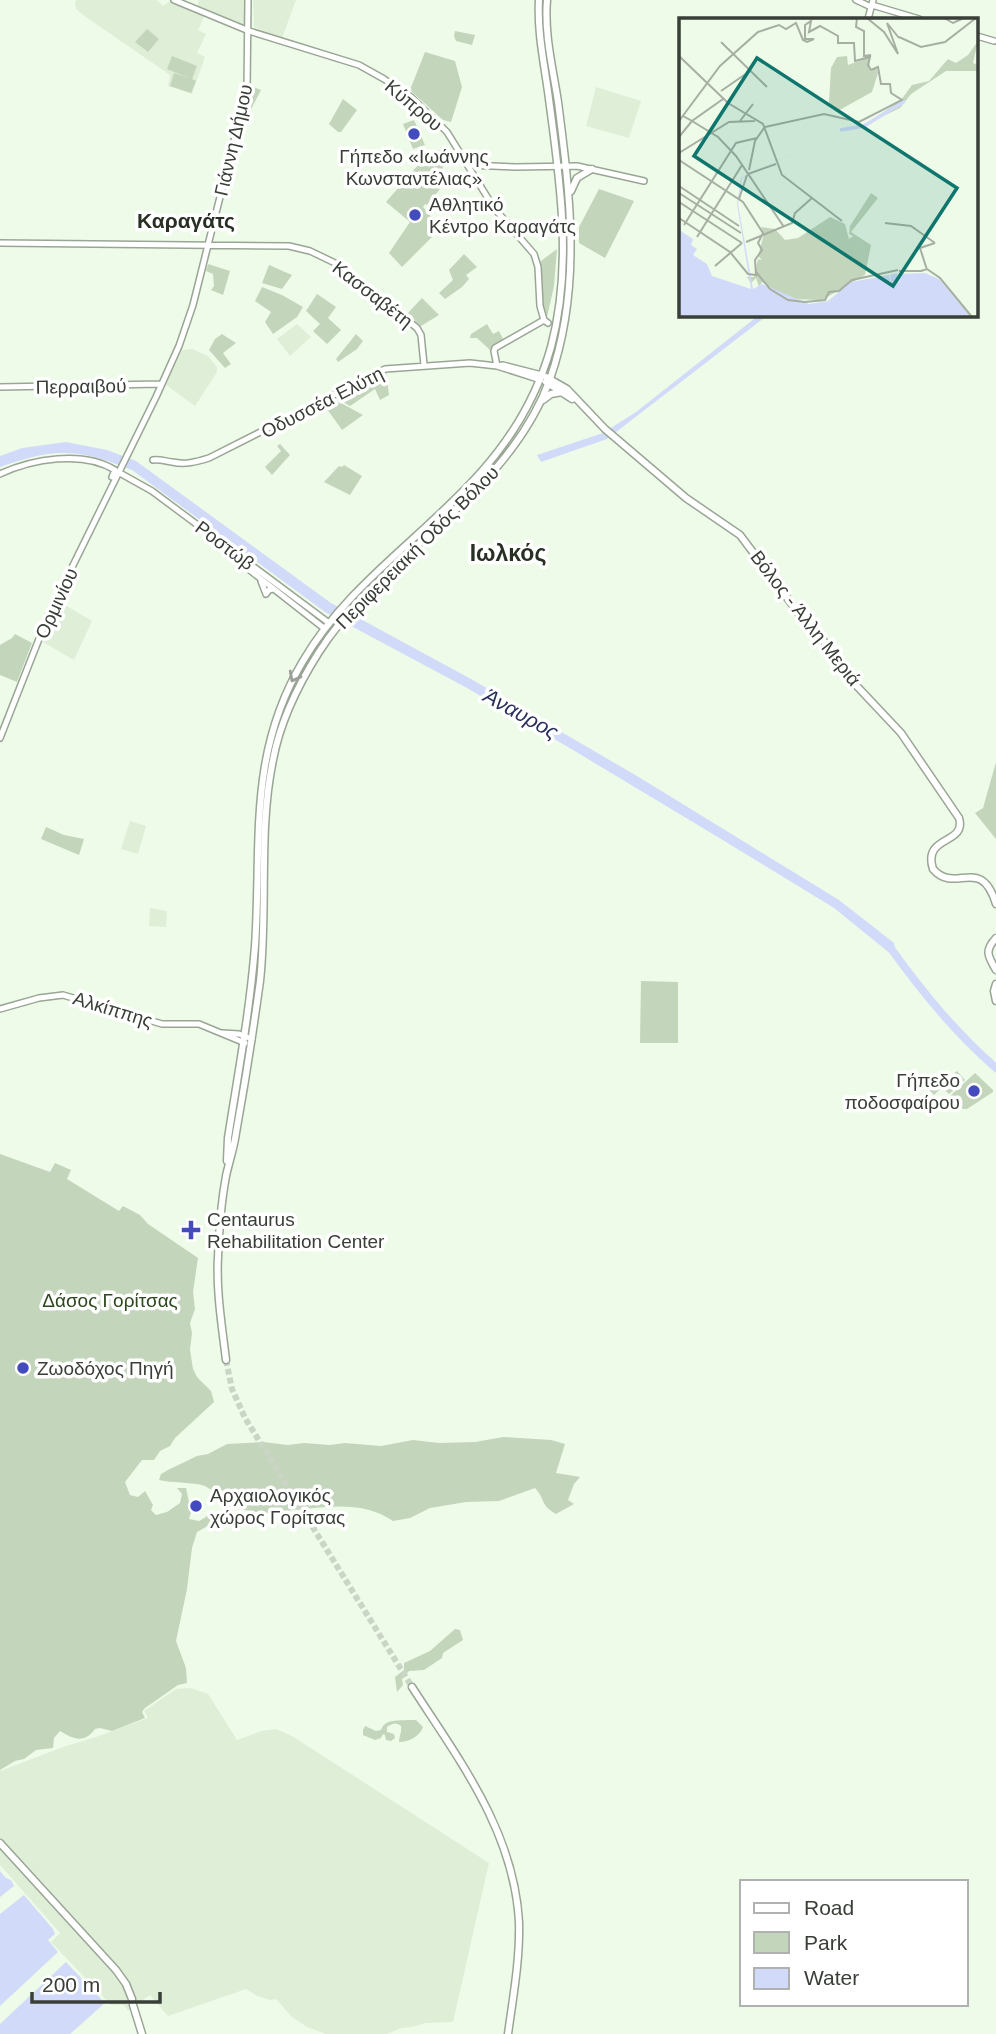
<svg xmlns="http://www.w3.org/2000/svg" width="996" height="2034" font-family="Arial,sans-serif">
	<rect width="100%" height="100%" fill="#eefbe9"/>
	<path fill="#deeed7" d="M 77,0 L 157,0 L 163,6 L 170,1 L 205,15 L 198,30 L 206,34 L 197,53 L 205,57 L 192,94 L 168,86 L 170,75 L 86,17 L 76,9 L 75,2 Z
		M 199,0 L 247,0 L 247,29 L 197,8 Z
		M 253,0 L 296,0 L 282,38 L 254,27 Z
		M 596,87 L 641,101 L 629,138 L 586,126 Z
		M 297,324 L 311,337 L 290,356 L 277,339 Z
		M 192,349 L 208,356 L 217,367 L 217,372 L 195,406 L 166,385 L 182,350 Z
		M 60,602 L 92,621 L 74,660 L 43,642 Z
		M 130,821 L 146,826 L 138,854 L 121,849 Z
		M 150,908 L 167,911 L 166,927 L 149,926 Z
		M 191,1688 L 208,1694 L 237,1740 L 261,1731 L 276,1729 L 292,1736 L 489,1863 L 453,2022 L 425,2023 L 412,2027 L 401,2028 L 387,2034 L 326,2034 L 307,2027 L 292,2017 L 276,1999 L 270,2000 L 257,1996 L 246,1989 L 168,2016 L 150,1995 L 128,2011 L 124,2005 L 111,2005 L 51,1942 L 60,1933 L 0,1865 L 0,1771 L 66,1746 L 96,1737 L 148,1718 L 144,1711 L 176,1689 Z"/>
	<path fill="#c3d5bb" d="M 147,29 L 159,39 L 148,52 L 135,42 Z
		M 455,31 L 475,35 L 472,45 L 456,41 L 454,36 Z
		M 425,52 L 455,61 L 462,87 L 451,122 L 443,120 L 410,90 Z
		M 172,56 L 197,66 L 192,79 L 196,81 L 191,93 L 170,86 L 174,73 L 191,79 L 167,69 Z
		M 251,86 L 261,90 L 247,117 L 244,115 Z
		M 343,99 L 357,110 L 341,132 L 338,132 L 329,124 Z
		M 414,120 L 425,145 L 413,149 L 403,124 Z
		M 445,148 L 450,154 L 435,182 L 440,189 L 427,205 L 425,204 L 423,207 L 441,228 L 402,267 L 389,253 L 410,222 L 386,202 L 426,156 Z
		M 599,189 L 634,201 L 605,258 L 579,243 L 579,227 Z
		M 557,249 L 554,286 L 547,317 C 537,303 538,278 541,261 Z
		M 464,254 L 477,267 L 466,275 L 469,279 L 462,287 L 445,299 L 439,293 L 453,280 L 449,270 Z
		M 208,264 L 230,271 L 223,295 L 211,290 L 214,286 L 213,274 L 206,271 Z
		M 269,265 L 292,275 L 282,289 L 262,283 Z
		M 262,287 L 282,295 L 303,307 L 297,317 L 273,334 L 265,322 L 271,312 L 255,301 Z
		M 317,294 L 336,307 L 328,318 L 341,330 L 327,344 L 313,331 L 320,324 L 306,311 Z
		M 422,298 L 439,315 L 421,326 L 407,314 Z
		M 487,324 L 493,334 L 499,331 L 504,341 L 490,350 L 477,338 L 470,338 L 471,334 Z
		M 222,334 L 236,343 L 223,353 L 231,364 L 225,368 L 209,350 L 215,339 Z
		M 356,334 L 363,341 L 357,349 L 338,362 L 336,359 Z
		M 386,371 L 389,395 L 380,400 L 375,389 L 350,406 L 333,396 Z
		M 330,397 L 363,415 L 342,430 L 322,402 Z
		M 280,444 L 290,455 L 272,475 L 265,467 L 281,451 L 277,446 Z
		M 344,465 L 362,476 L 350,495 L 324,482 L 339,466 L 342,467 Z
		M 15,634 L 32,643 L 17,682 L 0,675 L 0,645 L 12,638 Z
		M 996,762 L 996,839 L 975,813 L 983,808 Z
		M 46,827 L 64,835 L 84,839 L 79,855 L 41,839 Z
		M 641,981 L 678,982 L 678,1043 L 640,1043 Z
		M 957,1071 L 965,1080 L 949,1094 L 942,1087 L 934,1095 L 920,1080 L 928,1073 L 941,1085 Z
		M 975,1073 L 993,1090 L 993,1092 L 967,1109 L 963,1109 L 950,1096 Z
		M 0,1154 L 50,1172 L 55,1163 L 71,1170 L 67,1179 L 119,1211 L 123,1206 L 140,1215 L 148,1224 L 198,1258 L 193,1292 L 195,1309 L 190,1323 L 192,1333 L 190,1350 L 193,1369 L 197,1377 L 211,1391 L 214,1402 L 175,1438 L 170,1446 L 160,1451 L 154,1460 L 142,1460 L 125,1482 L 130,1495 L 138,1497 L 145,1491 L 153,1505 L 151,1510 L 156,1515 L 167,1512 L 180,1503 L 182,1494 L 177,1488 L 186,1488 L 191,1512 L 189,1519 L 199,1521 L 206,1517 L 208,1513 L 216,1517 L 213,1523 L 197,1532 L 192,1548 L 187,1589 L 176,1641 L 186,1668 L 187,1683 L 178,1685 L 145,1708 L 142,1712 L 145,1718 L 112,1731 L 100,1728 L 95,1729 C 84,1744 73,1739 60,1731 L 54,1738 L 53,1748 L 36,1750 L 24,1759 L 15,1761 L 0,1770 Z
		M 503,1437 L 551,1440 L 565,1444 L 556,1473 L 580,1477 L 574,1484 L 568,1500 L 574,1504 L 556,1514 C 540,1505 546,1500 535,1488 L 499,1501 L 466,1502 L 430,1508 L 410,1518 L 393,1521 C 363,1500 327,1507 293,1510 C 284,1511 275,1513 266,1513 C 252,1512 235,1509 224,1501 C 217,1495 211,1488 202,1485 C 188,1482 173,1483 159,1480 L 161,1474 L 168,1470 L 197,1456 L 208,1454 L 227,1444 L 263,1442 L 288,1445 L 304,1443 L 330,1445 L 345,1443 L 381,1446 L 413,1440 L 439,1443 L 475,1442 Z
		M 455,1629 L 460,1630 L 463,1640 L 443,1653 L 442,1658 L 424,1670 L 409,1671 L 402,1679 L 403,1685 L 397,1692 L 395,1677 L 404,1670 L 404,1663 L 430,1651 Z
		M 406,1720 L 416,1720 L 423,1727 C 420,1736 409,1742 399,1742 C 399,1736 402,1733 401,1726 C 396,1722 393,1723 387,1727 L 387,1732 L 394,1734 L 395,1738 L 391,1741 L 386,1740 L 385,1735 L 383,1734 L 381,1738 L 375,1740 L 363,1735 L 363,1730 L 365,1726 L 376,1731 L 381,1730 C 385,1719 396,1721 406,1720 Z"/>
	<path fill="#d2daf9" d="M 759,315 L 768,315 L 607,439 L 541,462 L 537,455 L 603,433 L 636,412 Z
		M 66,442 L 107,450 L 136,461 L 331,603 L 471,679 L 642,779 L 839,900 L 894,943 L 897,959 L 834,908 L 726,842 L 573,750 L 467,688 L 325,612 L 132,470 C 111,462 88,453 66,453 C 44,452 20,460 0,467 L 0,456 L 22,448 Z
		M 0,1871 L 6,1878 L 11,1880 L 14,1886 L 0,1897 Z
		M 24,1895 L 53,1929 L 55,1934 L 48,1940 L 58,1952 L 0,2006 L 0,1914 Z
		M 66,1962 L 105,2003 L 70,2034 L 0,2034 L 0,2024 Z"/>
	<g fill="none" stroke-linecap="round" stroke-linejoin="round">
		<path stroke="#d2daf9" stroke-width="8" d="M 892,950 C 924,994 955,1032 996,1068"/>
		<path stroke="#cad5c5" stroke-width="6" stroke-dasharray="6 3" stroke-linecap="butt" d="M 226,1360 L 232,1389 L 245,1418 L 412,1687"/>
		<g stroke="#9aa695" stroke-width="8">
			<path id="minor" d="M 174,0 L 249,31 L 359,65 L 384,79 L 411,97 L 447,132 L 494,208 L 534,254 L 538,267 L 540,306 L 544,320 L 548,323
				M 856,0 L 871,7
				M 872,5 L 919,19
				M 868,19 L 873,0
				M 977,36 L 994,41
				M 468,165 L 516,167 L 577,166 L 644,181
				M 0,243 L 289,246 L 310,251 L 335,263 L 417,328 L 421,335 L 424,365
				M 497,366 L 494,351 L 495,348 L 544,320
				M 497,366 L 541,380
				M 0,387 L 161,384
				M 153,460 C 160,459 164,461 172,462 C 185,465 196,462 209,458 L 385,369 L 470,363 L 497,366 L 503,365 L 542,375
				M 118,472 L 152,491 L 329,623
				M 0,474 C 32,459 83,450 115,470 L 112,477
				M 226,548 L 233,557 L 325,629
				M 261,581 L 266,594 L 269,590 L 273,589
				M 0,738 L 48,616 L 156,397 L 179,346 L 193,305 L 247,89 L 248,0
				M 0,1009 L 39,998 L 63,995 L 162,1024 L 199,1024 L 245,1043
				M 223,1033 L 239,1034 L 252,1039"/>
		</g>
		<g stroke="#9aa695" stroke-width="9">
			<path id="major" d="M 571,191 L 577,178 L 592,169
				M 546,377 L 567,389 L 605,429 L 686,498 L 740,535 L 800,615 L 823,640 L 853,682 L 901,733 L 959,818 C 967,845 922,835 933,869 C 955,895 981,854 996,904
				M 546,382 L 572,399
				M 543,400 L 551,394 L 562,392
				M 996,938 C 984,951 988,956 996,970
				M 996,984 L 994,991 L 996,1001
				M 227,1161 L 228,1138 C 238,1074 250,1010 255,946 C 262,843 247,755 303,661 C 348,584 424,537 482,471 C 514,435 538,393 551,347 C 573,265 560,181 549,99 C 545,67 537,33 539,0
				M 226,1360 C 222,1326 216,1291 218,1257 C 219,1230 221,1203 226,1176 C 229,1162 234,1148 236,1133 C 245,1083 253,1032 260,981 C 268,908 258,831 273,760 C 280,722 298,685 319,652 C 383,552 508,496 550,379 C 582,288 570,195 558,102 C 553,69 544,34 547,0
				M 412,1687 C 459,1760 514,1831 519,1922 C 520,1960 513,1997 508,2034
				M 0,1843 L 116,1970 L 126,1984 L 132,1999
				M 133,2005 L 142,2034"/>
		</g>
		<use href="#minor" stroke="#fff" stroke-width="5"/>
		<use href="#major" stroke="#fff" stroke-width="6"/>
	</g>
	<defs><path id="oneway-chevron" d="M-2-3.5L2.5 0L-2 3.5" fill="none" stroke-width="1.6" stroke-linecap="round" stroke-linejoin="round" transform="scale(1.75)"/></defs>
	<use stroke="#9c9e9b" href="#oneway-chevron" transform="translate(294 677) rotate(118)"/>
	<g fill="#434bbf" stroke="#fff" stroke-width="2.5">
		<circle cx="414" cy="134" r="7"/>
		<circle cx="415" cy="215" r="7"/>
		<circle cx="974" cy="1091" r="7"/>
		<path d="M187.5 1219.5h7v7h7v7h-7v7h-7v-7h-7v-7h7z"/>
		<circle cx="23" cy="1368" r="7"/>
		<circle cx="196" cy="1506" r="7"/>
	</g>
	<g text-anchor="middle" stroke-width="7" stroke-linejoin="round" paint-order="stroke">
		<g font-size="19" fill="#393e37" stroke="#fff">
			<text transform="translate(414 105) rotate(40)" y="7">Κύπρου</text>
			<text transform="translate(233 140) rotate(-77)" y="7">Γιάννη Δήμου</text>
			<text transform="translate(373 294) rotate(38)" y="7">Κασσαβέτη</text>
			<text transform="translate(81 386) rotate(-1)" y="7">Περραιβού</text>
			<text transform="translate(322 402) rotate(-27)" y="7">Οδυσσέα Ελύτη</text>
			<text transform="translate(225 545) rotate(37)" y="7">Ροστώβ</text>
			<text transform="translate(417 547) rotate(-45)" y="7">Περιφερειακή Οδός Βόλου</text>
			<text transform="translate(56 603) rotate(-65)" y="7">Ορμινίου</text>
			<text transform="translate(806 618) rotate(52)" y="7">Βόλος - Άλλη Μεριά</text>
			<text transform="translate(113 1009) rotate(17)" y="7">Αλκίππης</text>
		</g>
		<g font-size="19" fill="#393e37" stroke="#fff" text-anchor="start">
			<text x="414" y="163" text-anchor="middle">Γήπεδο «Ιωάννης<tspan x="414" dy="22">Κωνσταντέλιας»</tspan></text>
			<text x="429" y="211">Αθλητικό<tspan x="429" dy="22">Κέντρο Καραγάτς</tspan></text>
			<text x="960" y="1087" text-anchor="end">Γήπεδο<tspan x="960" dy="22">ποδοσφαίρου</tspan></text>
			<text x="207" y="1226">Centaurus<tspan x="207" dy="22">Rehabilitation Center</tspan></text>
			<text x="37" y="1375">Ζωοδόχος Πηγή</text>
			<text x="210" y="1502">Αρχαιολογικός<tspan x="210" dy="22">χώρος Γορίτσας</tspan></text>
		</g>
		<g font-size="19" fill="#2d481e" stroke="#fff">
			<text x="110" y="1307">Δάσος Γορίτσας</text>
		</g>
		<g font-size="21" font-weight="bold" fill="#273022" stroke="#fff">
			<text x="186" y="228">Καραγάτς</text>
		</g>
		<g font-size="21" font-style="italic" fill="#293059" stroke="#fff">
			<text transform="translate(521 714) rotate(29)" y="7">Άναυρος</text>
		</g>
		<g font-size="23" font-weight="bold" fill="#273022" stroke="#fff">
			<text x="508" y="561">Ιωλκός</text>
		</g>
	</g>
	<g transform="translate(679 18)">
		<rect width="299" height="299" fill="#eefbe9"/>
		<path d="M 299,23 L 294,45 L 299,47 L 299,53 L 267,53 L 232,76 L 221,90 L 184,108 L 222,82 L 233,67 L 250,63 L 269,41 L 277,45 L 289,37 ZM 168,38 L 169,47 L 190,39 L 191,54 L 197,49 L 199,55 L 193,74 L 157,94 L 150,84 L 152,50 L 158,39 ZM 192,175 L 199,180 L 172,214 L 192,227 L 186,257 L 143,282 L 110,281 L 83,264 L 80,269 L 77,260 L 72,265 L 68,259 L 75,259 L 79,241 L 83,242 L 79,238 L 85,216 L 82,209 L 96,211 L 106,222 L 119,220 L 151,199 L 166,206 L 170,221 L 174,218 L 170,216 L 171,208 Z" fill="#c3d5bb"/>
		<path d="M 164,111 L 63,160 L 59,186 L 74,271 L 83,266 L 130,286 L 149,283 L 172,264 L 210,257 L 213,272 L 211,257 L 218,255 L 220,266 L 221,256 L 246,255 L 260,261 L 292,299 L 0,299 L 0,212 L 14,221 L 12,227 L 18,231 L 14,237 L 28,246 L 33,258 L 72,271 L 58,186 L 62,160 Z" fill="#d2daf9"/>
		<path fill="none" stroke="#d2daf9" stroke-width="3.5" d="M 161,112 L 185,108 L 226,83"/>
		<path fill="none" stroke="#a6afa2" stroke-width="2" d="M 178,0 L 177,9 L 185,13 L 185,38 L 192,37M 188,0 L 205,14 L 219,36 L 208,5 L 220,20M 265,0 L 274,5 L 285,0M 220,19 L 242,29 L 266,24 L 297,0M 42,24 L 88,69M 0,38 L 49,85 L 84,106 L 103,157 L 163,203M 42,73 L 71,53M 44,81 L 13,103 L 39,119 L 57,138 L 105,209M 0,103 L 41,48 L 79,14 L 100,7 L 107,11 L 117,5 L 124,22 L 128,24 L 135,21 L 126,21 L 126,7 L 132,3 L 130,14 L 141,8 L 159,18 L 159,25 L 175,25 L 176,43 L 191,39 L 189,47 L 192,52 L 199,49 L 202,66 L 211,66 L 212,75 L 223,82 L 180,104 L 145,96 L 86,109M 61,103 L 74,86M 0,119 L 13,103 L 4,98M 0,135 L 50,104 L 76,103M 0,142 L 64,184 L 84,215 L 79,225 L 83,232 L 76,242 L 77,257 L 69,256 L 51,234 L 0,200M 70,152 L 76,123 L 85,110M 69,156 L 97,146M 0,168 L 60,208M 0,175 L 62,215M 60,181 L 68,157M 0,184 L 63,225M 206,205 L 232,208 L 256,225M 5,207 L 57,125 L 78,120M 18,219 L 63,147M 67,224 L 113,205 L 116,195 L 133,180M 36,248 L 63,225M 248,252 L 241,230 L 256,225M 220,253 L 243,253M 242,253 L 248,251 L 261,260 L 293,299M 77,254 L 91,271 L 109,282 L 126,284 L 146,282 L 150,274 L 160,273 L 173,262 L 219,252"/>
		<path fill="#0f766e" fill-opacity="0.15" stroke="#0f766e" stroke-width="3.5" d="M 78,40 L 278,170 L 214,268 L 15,138 Z"/>
		<rect width="299" height="299" fill="none" stroke="#393e37" stroke-width="3.5"/>
	</g>
	<rect x="740" y="1880" width="228" height="126" fill="#ffffff" stroke="#b0b2af" stroke-width="2"/>
	<rect x="754" y="1903" width="35" height="10" fill="#ffffff" stroke="#b0b2af" stroke-width="2"/>
	<text x="804" y="1915" font-size="21" fill="#393e37">Road</text>
	<rect x="754" y="1932" width="35" height="21" fill="#c3d5bb" stroke="#b0b2af" stroke-width="2"/>
	<text x="804" y="1950" font-size="21" fill="#393e37">Park</text>
	<rect x="754" y="1968" width="35" height="21" fill="#d2daf9" stroke="#b0b2af" stroke-width="2"/>
	<text x="804" y="1985" font-size="21" fill="#393e37">Water</text>
	<path d="M32 1992v10h128v-10" fill="none" stroke="#393e37" stroke-width="3.5"/>
	<text x="42" y="1992" font-size="21" fill="#393e37" stroke="#ffffff" stroke-width="5" paint-order="stroke">200 m</text>
</svg>
